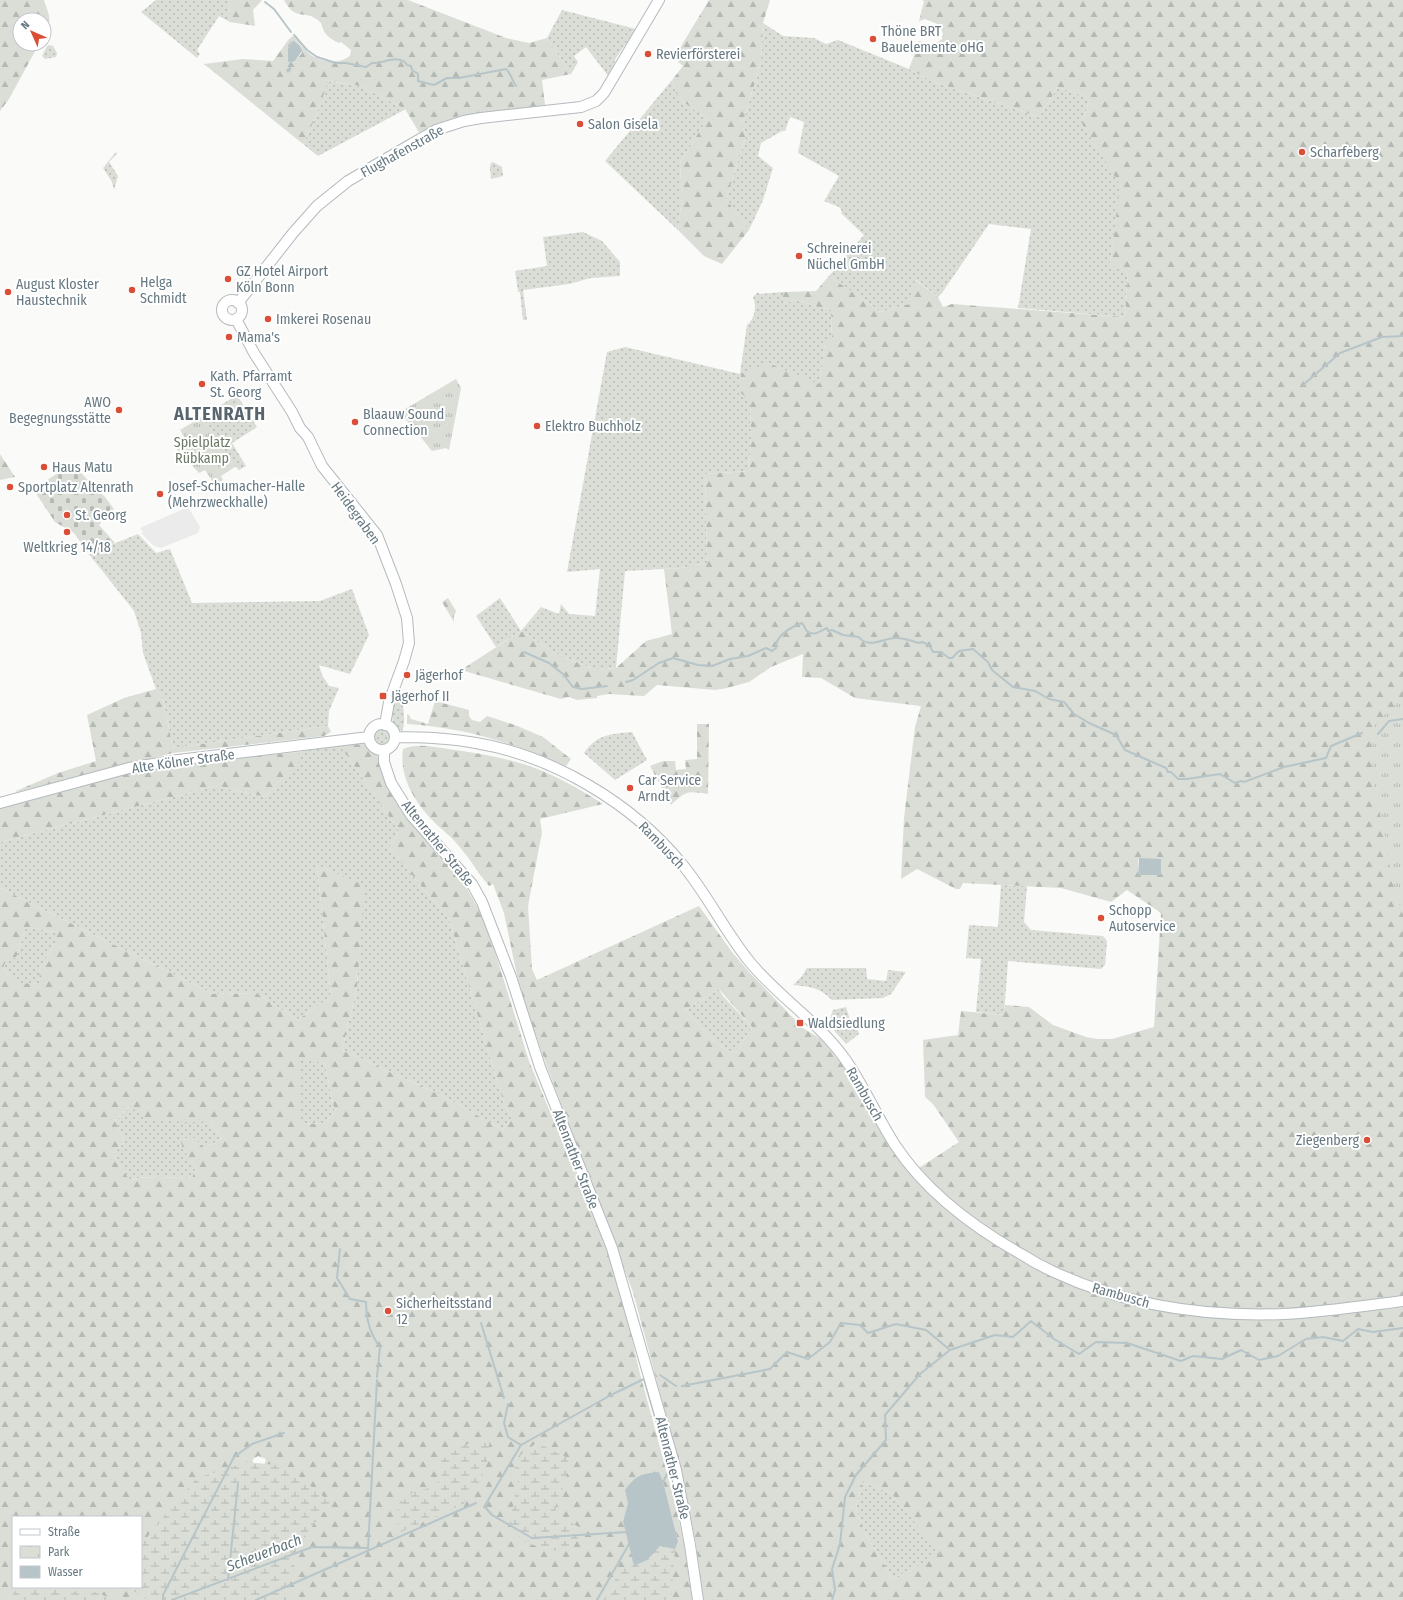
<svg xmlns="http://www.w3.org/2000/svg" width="1403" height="1600" font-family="'Fira Sans Condensed',sans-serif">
	<defs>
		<pattern id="grass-dots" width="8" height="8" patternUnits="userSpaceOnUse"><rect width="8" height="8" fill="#daded7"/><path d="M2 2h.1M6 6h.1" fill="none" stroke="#b5b9b4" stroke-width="1.8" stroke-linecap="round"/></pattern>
		<pattern id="forest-firs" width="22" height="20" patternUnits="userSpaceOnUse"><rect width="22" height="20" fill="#daded7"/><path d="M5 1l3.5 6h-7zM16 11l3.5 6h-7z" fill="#b5b9b4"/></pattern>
		<pattern id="wetland-marsh" width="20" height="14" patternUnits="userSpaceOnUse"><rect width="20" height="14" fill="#daded7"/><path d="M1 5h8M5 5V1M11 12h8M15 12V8" fill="none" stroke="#b5b9b4"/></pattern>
		<pattern id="cemetery-stones" width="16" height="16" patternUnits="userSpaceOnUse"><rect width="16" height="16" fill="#daded7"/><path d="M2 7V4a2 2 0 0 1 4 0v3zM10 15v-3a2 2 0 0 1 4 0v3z" fill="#b5b9b4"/></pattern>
		<pattern id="park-tufts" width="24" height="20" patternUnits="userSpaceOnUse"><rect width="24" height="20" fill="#daded7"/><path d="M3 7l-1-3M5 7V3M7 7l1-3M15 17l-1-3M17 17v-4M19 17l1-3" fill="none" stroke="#b5b9b4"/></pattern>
	</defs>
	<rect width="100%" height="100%" fill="#fafaf8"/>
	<path fill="#ebebeb" d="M 188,507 L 200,527 L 198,533 L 161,548 L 154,546 L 141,533 L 143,532 L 140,528 Z"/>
	<path fill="url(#grass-dots)" d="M 156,0 L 229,0 L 230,22 L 219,16 L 197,50 L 200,54 L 197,58 L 141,12 Z
		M 562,10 L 636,29 L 616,58 L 609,77 L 586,47 L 574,56 L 578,62 L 571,74 L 547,38 Z
		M 763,23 L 783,36 L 814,38 L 826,44 L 838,40 L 909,69 L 934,82 L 1039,117 L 1058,87 L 1090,98 L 1082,124 L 1121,185 L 1110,264 L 1128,272 L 1125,317 L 1018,308 L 1031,229 L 989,224 L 942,293 L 938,297 L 916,280 L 909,304 L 881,312 L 829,276 L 864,235 L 841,213 L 842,211 L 839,207 L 824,201 L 839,176 L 798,153 L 804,122 L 790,117 L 785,131 L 782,131 L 761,143 L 758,156 L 773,168 L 763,200 L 749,230 L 726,199 L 746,136 L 742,125 L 761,63 Z
		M 49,45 L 53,46 L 57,53 L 56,57 L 45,59 L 42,56 L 47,46 Z
		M 672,80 L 676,93 L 685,103 L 707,119 L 680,163 L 682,198 L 678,230 L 605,161 Z
		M 327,81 L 361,86 L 405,109 L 545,105 L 459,116 L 441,122 L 419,132 L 406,109 L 318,156 L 303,144 L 317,114 Z
		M 116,152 L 117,154 L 109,162 L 118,176 L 114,190 L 112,182 L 103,168 Z
		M 493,162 L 502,167 L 503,176 L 491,179 L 490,167 L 491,163 Z
		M 583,232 L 602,241 L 620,262 L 620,276 L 591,278 L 569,284 L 523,290 L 527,320 L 523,320 L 520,292 L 518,292 L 515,271 L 547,266 L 543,237 Z
		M 758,292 L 759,294 L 783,292 L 783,303 L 799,300 L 818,307 L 831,310 L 832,340 L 825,344 L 819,385 L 768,363 L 750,401 L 751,436 L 749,471 L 705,474 L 707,563 L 682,568 L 625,571 L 616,668 L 595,670 L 553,652 L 521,631 L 496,647 L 476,616 L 500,598 L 521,631 L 541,607 L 559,614 L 561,604 L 569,614 L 595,616 L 600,569 L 567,572 L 607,352 L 625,347 L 740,374 L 747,325 C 755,318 757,307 753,297 Z
		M 237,395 L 257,427 L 232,443 L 246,466 L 239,470 L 236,467 L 235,467 L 202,417 Z
		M 138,534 L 156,553 L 170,549 L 192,603 L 320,601 L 352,589 L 369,635 L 350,674 L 319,665 L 322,675 L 329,686 L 339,688 L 329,711 L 328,726 L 173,748 L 163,699 L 156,689 L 143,653 L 141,633 L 134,611 L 89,554 Z
		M 400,689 C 402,699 407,722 402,731 L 394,727 C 391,718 391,695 400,689 Z
		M374 737a8 8 0 1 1 16 0a8 8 0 1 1-16 0Z
		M 632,732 L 647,760 L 615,780 L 584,753 C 597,734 611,734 632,732 Z
		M 340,745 L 399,831 L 389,848 L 449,919 L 504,1104 L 512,1117 L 503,1130 L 445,1097 L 342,1050 L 357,988 L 363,885 L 317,865 L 331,997 L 297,1020 L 256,993 L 213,994 L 0,888 L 0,842 L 215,786 L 265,797 L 299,761 L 298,752 Z
		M 1001,885 L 1027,886 L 1024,922 L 1031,930 L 1103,936 L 1107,941 L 1105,965 L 1101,969 L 1008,961 L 1004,1015 L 976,1012 L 981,959 L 966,958 L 969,925 L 998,927 Z
		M 26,927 L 55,932 L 55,943 L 39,970 L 40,983 C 23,985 12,985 3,968 L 7,957 L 16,958 Z
		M 807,968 L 866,968 L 867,979 L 886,981 L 888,970 L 906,972 L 891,994 L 883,998 L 832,1000 C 819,987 811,987 793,985 L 802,976 Z
		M 719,989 L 722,995 L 752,1027 L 735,1054 L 716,1043 L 685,1010 Z
		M 846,1007 L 853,1029 L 857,1028 L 859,1034 L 846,1044 L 828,1024 L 833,1010 Z
		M 299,1056 L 325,1064 L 335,1113 L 322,1124 L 299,1123 Z
		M 130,1106 L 183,1122 L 209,1122 L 222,1138 L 204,1149 L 183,1149 L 196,1167 L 192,1178 C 172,1178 149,1175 130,1180 L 118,1164 L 114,1153 L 125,1142 L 115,1121 Z
		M 862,1482 L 891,1493 L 941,1554 L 893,1579 L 865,1533 L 856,1508 Z"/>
	<path fill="url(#forest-firs)" fill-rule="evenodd" d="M 0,0 L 44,0 C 49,17 53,17 44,34 L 44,20 L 20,20 L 20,44 L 39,44 L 9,99 L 0,111 Z
		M 229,0 L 262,0 L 253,10 L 255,26 L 230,22 Z
		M 284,0 L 408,0 L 506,38 L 529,43 L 547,38 L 571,74 L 542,80 L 545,105 L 459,116 L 441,122 L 419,132 L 405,109 L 361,86 L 328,81 L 317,114 L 303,144 L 204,64 L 243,59 L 273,61 L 289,39 L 293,36 C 299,42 304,50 311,55 C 322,63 339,64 350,56 L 351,50 L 341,42 L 339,43 C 332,40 326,36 323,29 C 322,27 322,25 321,23 C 306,7 297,24 284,0 ZM 293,40 L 300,46 L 302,53 L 294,62 L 291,63 C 287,54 287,48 293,40 Z
		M 709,0 L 770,0 L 763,23 L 761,63 L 742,125 L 746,136 L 726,199 L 749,230 L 722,264 L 704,256 L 678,230 L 682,198 L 680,163 L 707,119 L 685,103 L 676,93 L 672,80 L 683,66 L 674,58 Z
		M 922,0 L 1403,0 L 1403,1600 L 703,1600 L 696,1544 L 682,1475 L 633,1292 L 546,1064 L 520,990 L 504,913 L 493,884 L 489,886 C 478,873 469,857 457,844 C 451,836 442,830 435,823 C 415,803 399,777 403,749 C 416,743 435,747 448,749 C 478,753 507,758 535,768 C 559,777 581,790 603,804 L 540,819 L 542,832 L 528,906 L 532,969 L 537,980 L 699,906 L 732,952 L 750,973 L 803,1028 L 821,1039 L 853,1078 L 911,1173 L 959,1142 L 933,1104 L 925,1097 L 923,1040 L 958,1035 L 961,1011 L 1003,1015 L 1005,1005 L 1029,1007 L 1053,1025 L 1086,1037 L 1097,1039 L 1112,1039 L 1154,1027 L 1161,913 L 1127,890 L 1111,902 L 1061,888 L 963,883 L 960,889 L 956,889 L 917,869 L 901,879 L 904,818 L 915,727 L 921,706 L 855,698 L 821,678 L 802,677 L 803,654 L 771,667 L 749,682 L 727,688 L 715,690 L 657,685 L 644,696 L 609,694 L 597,696 L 597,698 L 577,700 L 569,697 L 561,699 L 461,670 L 521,631 L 553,652 L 595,670 L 616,668 L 646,641 L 672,634 L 664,569 L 682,568 L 707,563 L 705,474 L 749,471 L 751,436 L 750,401 L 741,393 L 741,374 L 768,363 L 819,384 L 825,343 L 832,340 L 831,310 L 818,307 L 799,300 L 783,303 L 783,292 L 816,291 L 829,276 L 881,312 L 909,304 L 915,280 L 938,297 L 943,307 L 952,304 L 1125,317 L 1128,273 L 1110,265 L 1120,185 L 1082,124 L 1090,98 L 1058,87 L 1039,117 L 934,82 L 909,69 L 919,41 C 927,43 935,46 942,39 L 943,34 L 940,25 L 925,19 L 919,21 L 924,1 ZM 1138,859 L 1161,860 L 1161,875 L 1138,875 ZM 719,989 L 752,1027 L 735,1054 L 716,1043 L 685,1010 ZM 862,1482 L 891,1493 L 940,1554 L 893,1579 L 865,1533 L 856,1508 Z
		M 0,455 L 0,454 L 15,477 L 0,480 Z
		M 448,598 L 456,611 L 454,615 L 454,622 L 442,602 Z
		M 156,689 L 163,699 L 173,748 L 328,726 L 331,732 L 324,736 L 173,753 L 17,792 L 16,791 L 58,773 L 96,761 L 87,715 L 124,698 Z
		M 435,701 L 469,710 L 469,716 L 472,720 L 480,722 L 487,716 L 515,725 L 543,737 L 571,759 L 566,766 L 563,765 C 514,743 461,727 407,724 L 407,715 L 408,714 L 411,719 L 428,724 Z
		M 697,724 L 709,724 L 708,794 C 688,791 686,790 671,805 L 650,766 L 663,761 L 675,761 L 676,770 L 686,769 L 685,760 L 697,759 Z
		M 364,744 L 369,746 L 377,755 L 386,782 L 408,818 L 463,882 L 485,920 L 529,1061 L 607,1250 L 625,1307 L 639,1370 L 675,1503 L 684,1544 L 692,1600 L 0,1600 L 0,888 L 213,994 L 256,993 L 297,1020 L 331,997 L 317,865 L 364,885 L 357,988 L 342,1050 L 445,1097 L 503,1130 L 512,1117 L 504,1104 L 449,919 L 389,848 L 399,831 L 340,745 ZM 26,927 L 55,932 L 55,943 L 39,970 L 40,983 C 22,984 12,985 3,968 L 7,958 L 16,958 ZM 299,1057 L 325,1064 L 335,1113 L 322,1124 L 299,1123 ZM 130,1106 L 146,1119 L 183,1122 L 209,1122 L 222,1138 L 204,1149 L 195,1138 L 180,1138 L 183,1149 L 196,1167 L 192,1178 C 172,1178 149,1175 130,1180 L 118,1164 L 114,1153 L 125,1142 L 115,1121 ZM 258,1456 L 266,1459 L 261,1480 L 253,1466 L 253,1459 ZM 659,1472 L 663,1481 L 678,1541 L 623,1521 L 628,1503 ZM 13,1517 L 141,1517 L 141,1587 L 13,1587 Z
		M 298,752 L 300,760 L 265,797 L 215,786 L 0,842 L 0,807 L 123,773 L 198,762 Z"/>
	<path fill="url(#wetland-marsh)" d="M 490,1439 L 487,1462 L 480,1482 L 466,1491 L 464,1504 L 392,1536 L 400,1520 L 397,1506 L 413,1492 L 435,1487 L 442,1475 L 440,1462 C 458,1447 467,1442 490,1439 Z
		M 535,1444 L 540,1444 L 568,1458 L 566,1482 L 557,1499 L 555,1515 C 563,1520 571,1522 579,1527 C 579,1555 560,1554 539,1547 C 535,1545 528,1544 524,1541 C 519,1537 514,1530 510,1525 L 513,1517 L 512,1510 L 518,1483 L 515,1468 L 521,1454 Z
		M 247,1462 L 287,1466 L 331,1503 L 297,1545 L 287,1600 L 149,1600 L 133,1591 L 133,1587 L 141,1587 L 141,1545 L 164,1516 L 197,1478 Z
		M 660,1546 L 675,1549 L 671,1600 L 603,1600 L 621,1570 L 647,1560 Z
		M 18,1587 L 62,1587 L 61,1589 L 65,1593 L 74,1592 L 81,1587 L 116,1600 L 9,1600 Z"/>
	<path fill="url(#cemetery-stones)" d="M 72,464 L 105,497 L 114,509 L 100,521 L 101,523 L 99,525 L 115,543 L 89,554 L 74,533 L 55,522 L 33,489 Z"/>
	<path fill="url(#park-tufts)" d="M 456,379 L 461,388 L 449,450 L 446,448 L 432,451 L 400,412 Z
		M 202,417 L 235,467 L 221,476 L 223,480 L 215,485 L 205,470 L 199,473 L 175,447 L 186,440 L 180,430 Z
		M 1403,698 L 1403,915 L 1392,882 L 1385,836 L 1374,787 L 1372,734 L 1375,725 L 1382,717 Z"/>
	<path fill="#b8c5c8" d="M 293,40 L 300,46 L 302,51 L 295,61 L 291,63 L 291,70 L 288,73 L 286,70 L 290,67 L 291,64 L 288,61 L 288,49 Z
		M 1139,858 L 1161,859 L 1161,875 L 1138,875 Z
		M 659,1472 L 663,1481 L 678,1541 L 675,1549 L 660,1546 L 647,1560 L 634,1566 L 623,1521 L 628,1503 L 625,1490 C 636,1475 641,1474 659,1472 Z"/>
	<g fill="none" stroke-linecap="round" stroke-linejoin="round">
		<path stroke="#b8c5c8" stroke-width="2" d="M 265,2 L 274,9 L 291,32
			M 294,35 L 307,50 L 317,57 L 336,63 L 346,63 L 366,67 L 372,63 C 383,64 400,53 407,65 L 411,66 L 412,70 L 418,74 L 418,81 L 434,85 L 447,78 L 459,78 L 506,69 C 511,73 512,81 516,86
			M 1303,385 L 1340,353 L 1382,337 L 1403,336
			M 524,652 L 549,663 L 563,674 L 573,687 L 582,689 L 607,686
			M 626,682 L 633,680 L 659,663 L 673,658 L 698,665 L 712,666 L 730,659 L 748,656 L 766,648 L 772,651 L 776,648 C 775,635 792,627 802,623 C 804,625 805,629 807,631 C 813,637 821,631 827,628 L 828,631 L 832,630 L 843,635 L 859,637 C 867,649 883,639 894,638 C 903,637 911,641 919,643 L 922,642 L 929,645 L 933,652 L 941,652 L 949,658 L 952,658 L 959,651 L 973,649 L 988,662 L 992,670 L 1013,687 L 1035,691 L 1049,699 L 1064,702 L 1074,714 L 1089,723 L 1116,735 L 1125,750 L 1166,768 L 1168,772 L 1171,772 L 1178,779 L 1187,779 L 1220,774 L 1235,783 L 1241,781 L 1244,782 L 1284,767 L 1326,758 L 1331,746 L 1362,733
			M 1378,734 L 1389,721 L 1403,719
			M 340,1249 L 337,1278 L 350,1299 L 366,1302 C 366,1318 370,1334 380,1347 L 377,1377
			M 481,1323 L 504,1398
			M 660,1375 L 676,1386
			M 682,1386 L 770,1369 L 787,1352 L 808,1359 L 830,1342 L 841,1323 L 860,1325 L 868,1333 L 896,1324 L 926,1330 L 950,1350
			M 508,1404 L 504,1423 L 508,1437 L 521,1445
			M 484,1507 L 521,1445 L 613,1394 L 644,1379 L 670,1468 L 663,1482
			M 485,1507 L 492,1515 L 532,1538 L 627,1532
			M 368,1549 L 377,1380
			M 228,1580 L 238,1484
			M 163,1600 L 163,1595 L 234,1457 L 252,1444 L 284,1433
			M 172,1600 L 312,1547 L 368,1548
			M 256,1600 L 476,1503
			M 597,1600 L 629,1544
			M 832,1600 L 835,1590 L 832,1569 L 840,1544 L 845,1497 L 856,1475 L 886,1440 L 885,1415 L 920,1374 L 950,1350 L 995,1335 L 1013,1337 L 1031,1321 L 1054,1339 L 1079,1354 L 1096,1342 L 1127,1343 L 1181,1361 L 1193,1356 L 1222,1359 L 1241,1350 L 1259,1360 L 1278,1356 L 1306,1339 L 1323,1337 L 1343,1341 L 1358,1329 L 1373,1332 L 1403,1328"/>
		<g stroke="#b4babe" stroke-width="12">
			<path id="secondary" d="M222 310a10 10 0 1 1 20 0a10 10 0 1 1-20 0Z
				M 238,303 L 293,233 L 317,206 L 348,181 L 408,146 L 436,130 L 464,121 L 481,118 L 581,107 L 596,101 L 604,93 L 659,0
				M 236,319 L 254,353 L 292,412 L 300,428 L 308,437 L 322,466 L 377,535 L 396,584 L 407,618 L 409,643 L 404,661 L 389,702 L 385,725
				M369 737a13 13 0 1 1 26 0a13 13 0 1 1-26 0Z
				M 395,737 C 422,737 449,738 476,743 C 553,756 632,803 682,864 C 707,894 724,930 749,961 C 778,997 818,1021 845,1059 C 864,1086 877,1117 895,1145 C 926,1192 973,1227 1021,1254 C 1032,1261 1043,1267 1054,1272 C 1127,1306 1205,1317 1285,1314 C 1324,1312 1364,1306 1403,1301
				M 384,750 L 384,762 L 391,783 L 411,815 L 472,884 L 482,902 L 511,977 L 540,1067 L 612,1248 L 676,1470 L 690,1545 L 698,1600
				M 0,803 L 129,768 L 178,760 L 369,737"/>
		</g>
		<use href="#secondary" stroke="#fff" stroke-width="10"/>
	</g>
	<g fill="#da4e37" stroke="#fff" stroke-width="1.5">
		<circle cx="873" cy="39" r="4"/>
		<circle cx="648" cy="54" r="4"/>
		<circle cx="580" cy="124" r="4"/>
		<circle cx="1302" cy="152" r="4"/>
		<circle cx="799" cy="256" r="4"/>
		<circle cx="228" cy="279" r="4"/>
		<circle cx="132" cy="290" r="4"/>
		<circle cx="8" cy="292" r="4"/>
		<circle cx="268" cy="319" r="4"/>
		<circle cx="229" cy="337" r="4"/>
		<circle cx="202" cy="384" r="4"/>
		<circle cx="119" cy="410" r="4"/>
		<circle cx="355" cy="422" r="4"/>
		<circle cx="537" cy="426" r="4"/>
		<circle cx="44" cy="467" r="4"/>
		<circle cx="10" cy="487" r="4"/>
		<circle cx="160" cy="494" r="4"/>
		<circle cx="67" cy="515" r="4"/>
		<circle cx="67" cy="532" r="4"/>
		<circle cx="407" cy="675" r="4"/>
		<rect x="379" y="692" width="8" height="8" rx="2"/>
		<circle cx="630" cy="788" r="4"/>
		<circle cx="1101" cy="918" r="4"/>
		<rect x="796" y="1019" width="8" height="8" rx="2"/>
		<circle cx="1367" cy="1140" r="4"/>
		<circle cx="388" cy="1311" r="4"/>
	</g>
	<g text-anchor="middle" stroke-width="4" stroke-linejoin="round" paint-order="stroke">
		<g font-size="14" fill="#667881" stroke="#fff" text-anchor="start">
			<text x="881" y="36">Thöne BRT<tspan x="881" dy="16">Bauelemente oHG</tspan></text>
			<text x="656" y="59">Revierförsterei</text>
			<text x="588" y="129">Salon Gisela</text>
			<text x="1310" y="157">Scharfeberg</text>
			<text x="807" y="253">Schreinerei<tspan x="807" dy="16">Nüchel GmbH</tspan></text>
			<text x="236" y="276">GZ Hotel Airport<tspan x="236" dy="16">Köln Bonn</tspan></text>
			<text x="140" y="287">Helga<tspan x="140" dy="16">Schmidt</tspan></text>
			<text x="16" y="289">August Kloster<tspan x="16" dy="16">Haustechnik</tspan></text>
			<text x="276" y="324">Imkerei Rosenau</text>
			<text x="237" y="342">Mama's</text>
			<text x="210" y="381">Kath. Pfarramt<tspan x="210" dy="16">St. Georg</tspan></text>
			<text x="111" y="407" text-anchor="end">AWO<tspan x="111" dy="16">Begegnungsstätte</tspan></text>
			<text x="363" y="419">Blaauw Sound<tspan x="363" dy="16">Connection</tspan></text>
			<text x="545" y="431">Elektro Buchholz</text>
			<text x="52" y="472">Haus Matu</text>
			<text x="168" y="491">Josef-Schumacher-Halle<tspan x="168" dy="16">(Mehrzweckhalle)</tspan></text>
			<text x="18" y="492">Sportplatz Altenrath</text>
			<text x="75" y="520">St. Georg</text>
			<text x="67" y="552" text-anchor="middle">Weltkrieg 14/18</text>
			<text x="415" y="680">Jägerhof</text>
			<text x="391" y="701">Jägerhof II</text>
			<text x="638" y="785">Car Service<tspan x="638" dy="16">Arndt</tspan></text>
			<text x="1109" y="915">Schopp<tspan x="1109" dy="16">Autoservice</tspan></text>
			<text x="808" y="1028">Waldsiedlung</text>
			<text x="1359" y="1145" text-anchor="end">Ziegenberg</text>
			<text x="396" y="1308">Sicherheitsstand<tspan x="396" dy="16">12</tspan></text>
		</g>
		<g font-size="14" fill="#667881" stroke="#fff">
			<text transform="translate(402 151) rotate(-29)" y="5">Flughafenstraße</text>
			<text transform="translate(356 513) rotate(54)" y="5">Heidegraben</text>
			<text transform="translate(183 761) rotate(-8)" y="5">Alte Kölner Straße</text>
			<text transform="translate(438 843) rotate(51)" y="5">Altenrather Straße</text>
			<text transform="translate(662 845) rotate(46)" y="5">Rambusch</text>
			<text transform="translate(865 1094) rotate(60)" y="5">Rambusch</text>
			<text transform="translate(576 1159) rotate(69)" y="5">Altenrather Straße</text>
			<text transform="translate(1121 1295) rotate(16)" y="5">Rambusch</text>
			<text transform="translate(673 1468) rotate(76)" y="5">Altenrather Straße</text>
		</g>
		<g font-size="14" fill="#6a7965" stroke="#fff">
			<text x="202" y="447">Spielplatz<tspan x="202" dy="16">Rübkamp</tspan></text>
		</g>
		<g font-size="15" font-style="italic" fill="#61767b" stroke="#fff">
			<text transform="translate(264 1553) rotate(-21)" y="5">Scheuerbach</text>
		</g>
		<g font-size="18" font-weight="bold" letter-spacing="1" fill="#58656c" stroke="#fff">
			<text x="220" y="420">ALTENRATH</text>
		</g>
	</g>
	<rect x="12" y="1516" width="130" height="72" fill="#ffffff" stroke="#c2c9cd"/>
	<rect x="20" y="1529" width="20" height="6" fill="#ffffff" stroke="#c2c9cd"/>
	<text x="48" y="1536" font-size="12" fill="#667881">Straße</text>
	<rect x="20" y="1546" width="20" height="12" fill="url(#park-tufts)" stroke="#c2c9cd"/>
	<text x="48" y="1556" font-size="12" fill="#667881">Park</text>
	<rect x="20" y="1566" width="20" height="12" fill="#b8c5c8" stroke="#c2c9cd"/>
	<text x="48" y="1576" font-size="12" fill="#667881">Wasser</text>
	<g transform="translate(32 32) rotate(315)"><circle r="19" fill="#ffffff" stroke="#c2c9cd"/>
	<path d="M0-3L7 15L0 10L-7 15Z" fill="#da4e37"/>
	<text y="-6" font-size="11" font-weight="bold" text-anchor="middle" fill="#667881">N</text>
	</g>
</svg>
